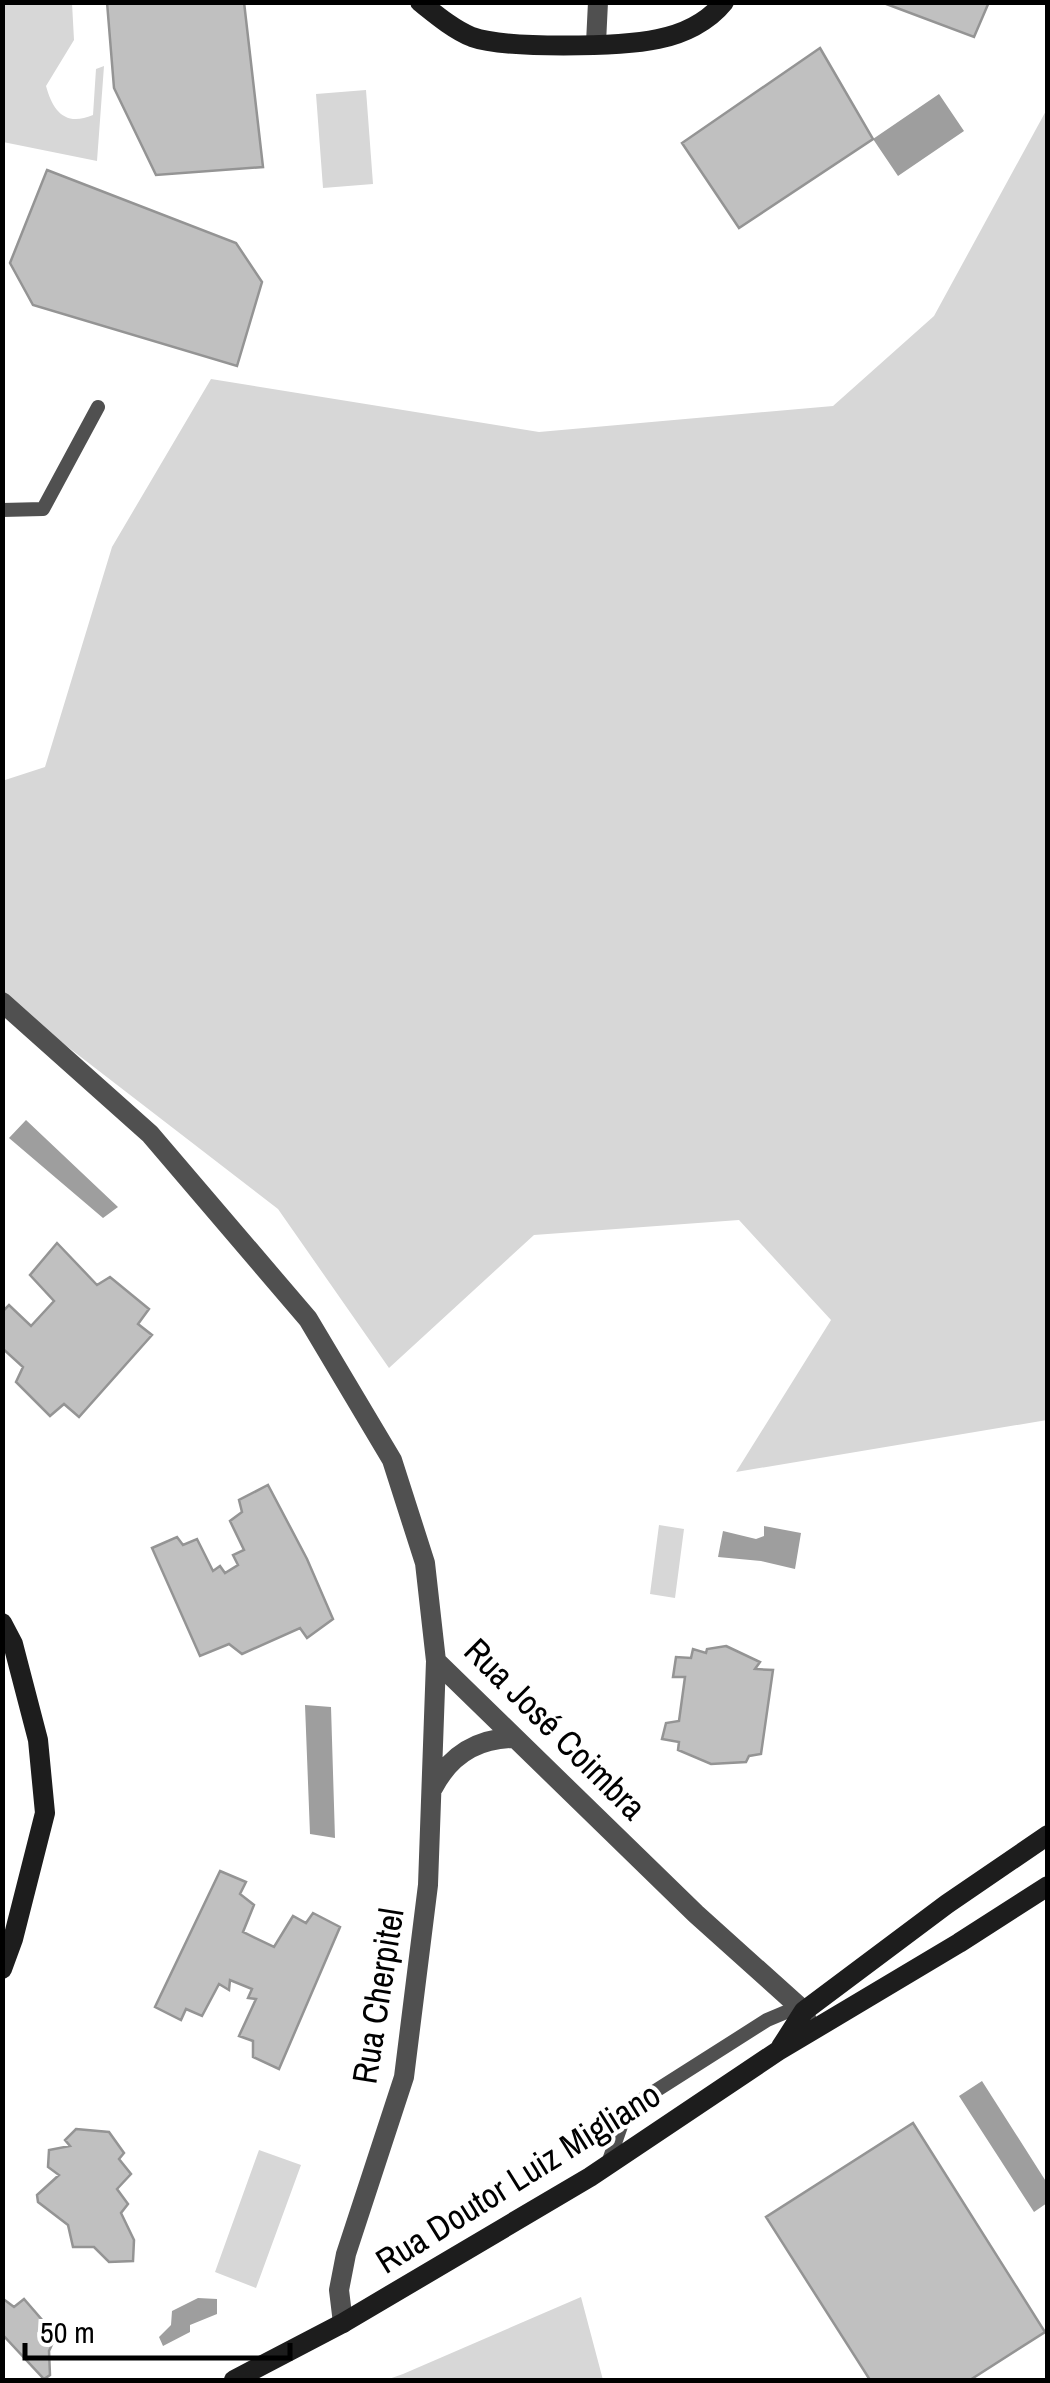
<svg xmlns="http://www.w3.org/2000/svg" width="1050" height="2383" font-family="'Archivo Narrow',sans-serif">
	<rect width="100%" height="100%" fill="#fff"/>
	<path fill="#d7d7d7" d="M 2,3 L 72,3 L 74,40 L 46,86 C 53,111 65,127 93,115 L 96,69 L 104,66 L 97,161 L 3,142 Z
		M 366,90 L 373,184 L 323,188 L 316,94 Z
		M 1047,109 L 1047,1420 L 736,1472 L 831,1320 L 739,1220 L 534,1235 L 389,1368 L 278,1209 L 3,997 L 2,781 L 45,767 L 112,547 L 211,379 L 539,432 L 833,406 L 934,316 Z
		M 659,1525 L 684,1529 L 675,1598 L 650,1594 Z
		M 259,2150 L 301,2165 L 256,2288 L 215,2272 Z
		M 581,2297 L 603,2380 L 386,2380 L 403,2374 Z"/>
	<path fill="#9e9e9e" d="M 939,94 L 964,131 L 898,176 L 873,139 Z
		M 26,1120 L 118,1207 L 103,1218 L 9,1138 Z
		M 764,1526 L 801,1533 L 795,1569 L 761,1561 L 718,1557 L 723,1531 L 756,1539 L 764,1536 Z
		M 305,1705 L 331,1707 L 335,1838 L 310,1834 Z
		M 982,2081 L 1047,2183 L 1047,2203 L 1034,2212 L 959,2096 Z
		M 198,2298 L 217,2299 L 217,2314 L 190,2325 L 190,2332 L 163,2346 L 159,2337 L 171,2325 L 172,2311 Z"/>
	<path fill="#c0c0c0" stroke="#949494" stroke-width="2.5" d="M 107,2 L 244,2 L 263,167 L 156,175 L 114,88 Z
		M 881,2 L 989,2 L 974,37 Z
		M 820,48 L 873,139 L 739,228 L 682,143 Z
		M 47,170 L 236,243 L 262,282 L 237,366 L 33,305 L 10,263 Z
		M 57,1243 L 97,1285 L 110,1277 L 149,1309 L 138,1324 L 152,1335 L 79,1417 L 64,1404 L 50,1416 L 16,1382 L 23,1367 L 2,1348 L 2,1312 L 9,1305 L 31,1326 L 54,1301 L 30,1275 Z
		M 268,1485 L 307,1559 L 333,1619 L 307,1638 L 300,1628 L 242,1654 L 229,1644 L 200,1656 L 152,1548 L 177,1537 L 183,1545 L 197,1539 L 213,1571 L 220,1566 L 225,1573 L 238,1565 L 233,1555 L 244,1550 L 230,1521 L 242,1512 L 239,1500 Z
		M 726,1646 L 760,1662 L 755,1669 L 773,1670 L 761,1754 L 749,1756 L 746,1762 L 711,1764 L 678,1750 L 679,1742 L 662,1739 L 666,1723 L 679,1721 L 685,1677 L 673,1677 L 676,1657 L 691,1658 L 693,1649 L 706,1653 L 707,1649 Z
		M 220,1871 L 246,1882 L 240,1894 L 254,1905 L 243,1932 L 274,1947 L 293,1916 L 306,1923 L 313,1913 L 340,1927 L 279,2069 L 253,2057 L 253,2041 L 239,2036 L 256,1999 L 248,1998 L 252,1989 L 230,1980 L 229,1990 L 219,1984 L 202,2016 L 186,2009 L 181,2020 L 155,2007 Z
		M 913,2123 L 1045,2332 L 970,2380 L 870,2380 L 766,2217 Z
		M 76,2129 L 109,2132 L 124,2153 L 119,2159 L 131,2174 L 117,2189 L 128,2204 L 121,2213 L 134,2240 L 133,2261 L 109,2262 L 94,2247 L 73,2247 L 68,2225 L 38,2202 L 37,2195 L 59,2175 L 48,2167 L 49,2150 L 70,2146 L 65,2140 Z
		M 2,2298 L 14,2307 L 24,2299 L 56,2336 L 49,2351 L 50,2375 L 44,2379 L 2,2334 Z"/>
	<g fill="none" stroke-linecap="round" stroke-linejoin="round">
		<path stroke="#505050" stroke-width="14" d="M 2,510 L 43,509 L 98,407
			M 607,2166 L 627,2109 L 767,2020 L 786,2012 L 805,2012"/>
		<path stroke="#505050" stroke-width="20" d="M 596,43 L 598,2
			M 2,1002 L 150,1134 L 308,1319 L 392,1460 L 425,1563 L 436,1661 L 428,1885 L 404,2077 L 346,2254 L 339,2290 L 343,2323
			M 436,1661 L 696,1914 L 804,2011 L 808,2025
			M 433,1788 C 450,1755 478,1738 515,1738"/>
		<path stroke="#1d1d1d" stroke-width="20" d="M 420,2 C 435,14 454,30 472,37 C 505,49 621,47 658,39 C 683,34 708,22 724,2
			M 2,1623 L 13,1644 L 38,1740 L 45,1813 L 13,1939 L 2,1969
			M 781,2047 L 804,2011 L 947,1904 L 1048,1835
			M 234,2380 L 343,2323 L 590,2177 L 778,2051 L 959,1943 L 1048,1886"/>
	</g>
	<g text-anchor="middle" stroke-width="8" stroke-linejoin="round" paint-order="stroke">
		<g font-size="35" fill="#000" stroke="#fff">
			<text transform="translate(555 1729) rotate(45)" y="12">Rua José Coimbra</text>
			<text transform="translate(378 1996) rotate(-81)" y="12">Rua Cherpitel</text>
			<text transform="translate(518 2178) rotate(-32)" y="12">Rua Doutor Luiz Migliano</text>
		</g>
	</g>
	<rect width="1050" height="2383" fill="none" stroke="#000000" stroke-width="10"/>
	<path d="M25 2343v15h265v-15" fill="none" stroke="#000000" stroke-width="5"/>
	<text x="40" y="2343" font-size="30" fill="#000000" stroke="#ffffff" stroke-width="8" paint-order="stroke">50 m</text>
</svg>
